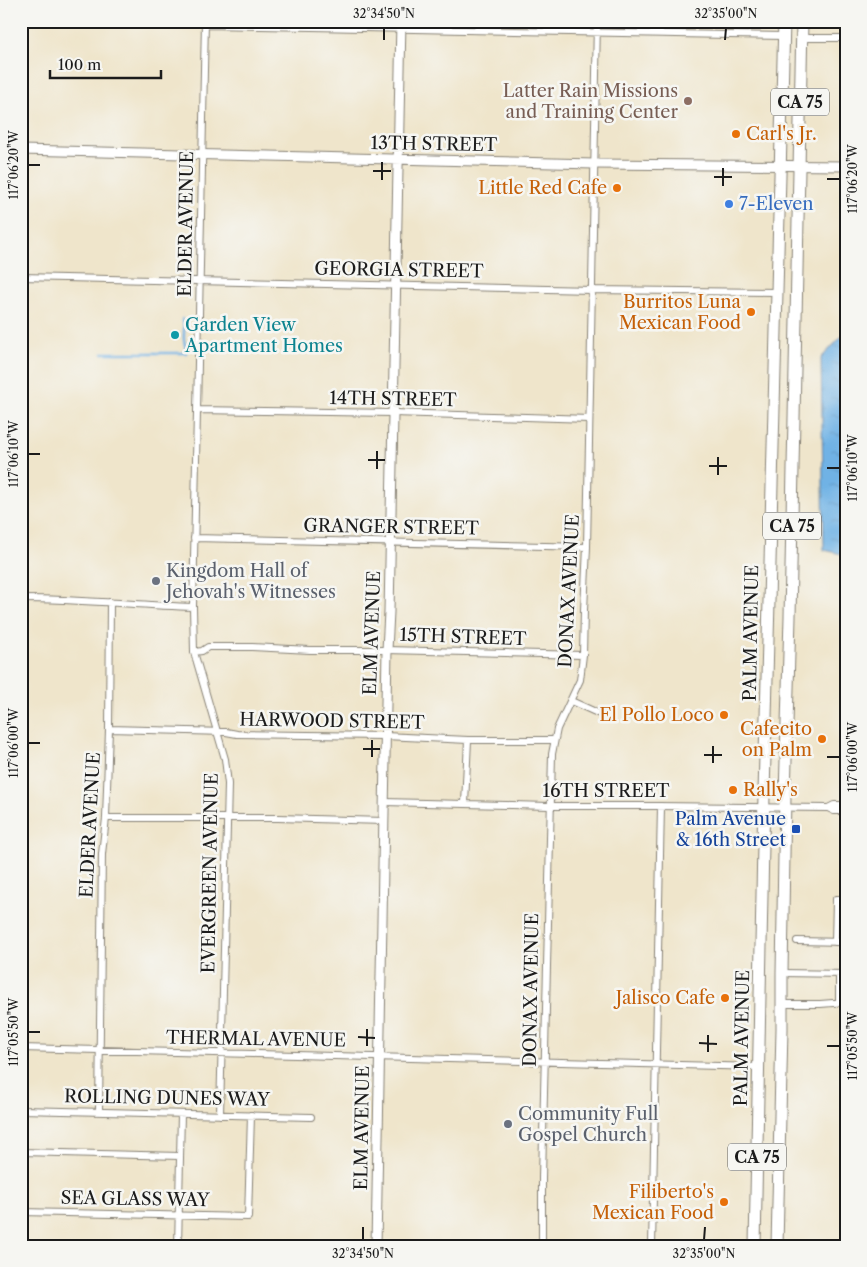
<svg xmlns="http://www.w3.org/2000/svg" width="867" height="1267" font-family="'Libre Caslon Text',serif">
	<defs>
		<pattern id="water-ripples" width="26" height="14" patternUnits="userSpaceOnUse" patternTransform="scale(1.25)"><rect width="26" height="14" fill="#70b2e5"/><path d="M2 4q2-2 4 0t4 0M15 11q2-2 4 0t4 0" fill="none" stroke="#6098c4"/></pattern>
	</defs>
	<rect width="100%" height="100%" fill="#f6f6f2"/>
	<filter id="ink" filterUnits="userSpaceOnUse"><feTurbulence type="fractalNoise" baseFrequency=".02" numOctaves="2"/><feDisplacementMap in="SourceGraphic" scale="10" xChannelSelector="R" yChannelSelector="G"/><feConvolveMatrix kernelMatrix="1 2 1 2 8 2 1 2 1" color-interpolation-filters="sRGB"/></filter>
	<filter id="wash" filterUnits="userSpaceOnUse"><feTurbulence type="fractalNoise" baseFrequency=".0096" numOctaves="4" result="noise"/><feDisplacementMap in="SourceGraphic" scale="20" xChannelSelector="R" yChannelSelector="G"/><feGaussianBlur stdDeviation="1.12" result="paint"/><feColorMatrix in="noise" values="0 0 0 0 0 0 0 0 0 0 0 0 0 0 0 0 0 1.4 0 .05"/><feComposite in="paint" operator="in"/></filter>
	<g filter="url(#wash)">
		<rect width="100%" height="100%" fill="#efe5cb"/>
		<path fill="url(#water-ripples)" stroke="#466780" d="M 846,332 L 846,555 L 824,550 L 821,358 Z"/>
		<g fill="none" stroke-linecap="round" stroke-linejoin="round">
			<path stroke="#70b2e5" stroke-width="2.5" d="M 103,353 L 186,353 C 186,348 185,345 184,340 C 183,333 186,327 182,319"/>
		</g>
	</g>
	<g filter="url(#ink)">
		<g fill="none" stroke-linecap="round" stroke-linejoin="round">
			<g stroke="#868074" stroke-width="8">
				<path id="street" d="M 205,21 L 193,607 L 194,652 L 225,759 L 228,784 L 220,1115
					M 205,25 L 784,36
					M 802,38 L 846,38
					M 21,277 L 592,290 L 777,292
					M 197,410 L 393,413 L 589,419
					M 194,538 L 587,547
					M 21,599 C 78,599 135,605 193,607
					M 194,652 L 202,651 L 208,647 L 252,647 L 310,650 L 387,650 L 583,655
					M 571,701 L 602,715
					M 109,729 L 226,732 L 237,734 L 385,736 L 468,740 L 554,740
					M 384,802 L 550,806 L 656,806 L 828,808 L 834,811 L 846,811
					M 465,804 L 468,740
					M 828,808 L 834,805 L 846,805
					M 106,818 L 278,818 L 384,821
					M 797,941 L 846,942
					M 835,942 L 836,899 L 846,899
					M 782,973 L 846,974
					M 839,974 L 839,1002
					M 782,1004 L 820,1004 L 846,1002
					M 21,1048 L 759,1067
					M 21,1110 L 311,1117
					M 99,1112 L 102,854 L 106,818 L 109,729 L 110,602
					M 21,1152 L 180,1156
					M 21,1212 L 248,1217 L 251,1115
					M 178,1246 L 181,1114
					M 542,1246 L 542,1178 L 552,754 L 557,729 L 580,680 L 583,655 L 584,610 L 587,547 L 597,21
					M 652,1246 L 661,806"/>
			</g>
			<g stroke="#868074" stroke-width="11">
				<path id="secondary" d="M 21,150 L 594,164 L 846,166
					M 376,1246 L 387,650 L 389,612 L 401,21"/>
			</g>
			<g stroke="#868074" stroke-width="13">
				<path id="highway" d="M 755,1246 L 764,794 L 784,21
					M 777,1246 L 782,1029 L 782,973 L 785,796 L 790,617 L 802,21"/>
			</g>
			<use href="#street" stroke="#fff" stroke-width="6"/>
			<use href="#secondary" stroke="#fff" stroke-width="9"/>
			<use href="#highway" stroke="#fff" stroke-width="11"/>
		</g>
	</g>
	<path fill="none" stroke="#1c1c1c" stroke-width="2" d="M 384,40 L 384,28M 725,40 L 726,28M 28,165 L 40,165M 373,171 L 391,171M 714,177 L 732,177M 827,179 L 840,179M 382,180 L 382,162M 723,186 L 723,168M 28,454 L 40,454M 368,460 L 385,460M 709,466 L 727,466M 827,468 L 840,468M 377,469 L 377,451M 718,475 L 718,457M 28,743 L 40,743M 363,749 L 380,749M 704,755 L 722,755M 372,757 L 372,740M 827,757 L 840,757M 713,763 L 713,746M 28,1032 L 40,1032M 358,1037 L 375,1038M 699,1043 L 717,1044M 367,1046 L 367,1029M 827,1046 L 840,1046M 708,1052 L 708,1035M 363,1240 L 363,1227M 704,1240 L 705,1227"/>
	<circle fill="#8d6e63" stroke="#f6f6f2" stroke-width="2" cx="688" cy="101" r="5"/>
	<g fill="#e8710a" stroke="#f6f6f2" stroke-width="2">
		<circle cx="736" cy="134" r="5"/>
		<circle cx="617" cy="188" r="5"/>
		<circle cx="751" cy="312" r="5"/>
		<circle cx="724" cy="715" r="5"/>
		<circle cx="822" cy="739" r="5"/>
		<circle cx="733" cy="790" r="5"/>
		<circle cx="725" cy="998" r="5"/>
		<circle cx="724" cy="1202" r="5"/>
	</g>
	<circle fill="#3f7fe0" stroke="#f6f6f2" stroke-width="2" cx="729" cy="204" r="5"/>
	<circle fill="#0f9aa8" stroke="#f6f6f2" stroke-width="2" cx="175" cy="335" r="5"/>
	<g fill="#6b7280" stroke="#f6f6f2" stroke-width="2">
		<circle cx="156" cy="581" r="5"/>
		<circle cx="508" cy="1124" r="5"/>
	</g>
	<rect fill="#1a4fb4" stroke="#f6f6f2" stroke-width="2" x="791" y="824" width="10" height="10" rx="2.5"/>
	<g text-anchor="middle" stroke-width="5" stroke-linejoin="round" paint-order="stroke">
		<g fill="#f6f6f2" stroke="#5d5d5c" stroke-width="1">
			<rect x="771" y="88.5" width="58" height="27" rx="4"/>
			<rect x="763" y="512.5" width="58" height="27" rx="4"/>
			<rect x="728" y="1143.5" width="58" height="27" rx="4"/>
		</g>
		<g font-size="16" font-weight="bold" fill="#1c1c1c">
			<text x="800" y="108">CA 75</text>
			<text x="792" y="532">CA 75</text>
			<text x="757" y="1163">CA 75</text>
		</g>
		<g font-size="18" fill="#785e54" stroke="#f6f6f2" text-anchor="end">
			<text x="678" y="97">Latter Rain Missions<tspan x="678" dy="21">and Training Center</tspan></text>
		</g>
		<g font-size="18" fill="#c56008" stroke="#f6f6f2" text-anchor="end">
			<text x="746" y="140" text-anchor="start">Carl's Jr.</text>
			<text x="607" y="194">Little Red Cafe</text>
			<text x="741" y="308">Burritos Luna<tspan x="741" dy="21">Mexican Food</tspan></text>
			<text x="714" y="721">El Pollo Loco</text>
			<text x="812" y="735">Cafecito<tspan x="812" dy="21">on Palm</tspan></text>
			<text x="743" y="796" text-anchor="start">Rally's</text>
			<text x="715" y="1004">Jalisco Cafe</text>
			<text x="714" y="1198">Filiberto's<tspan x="714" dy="21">Mexican Food</tspan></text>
		</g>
		<g font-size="18" fill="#1c1c1c" stroke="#f6f6f2">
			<text transform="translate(434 144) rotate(1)" y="6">13TH STREET</text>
			<text transform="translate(186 224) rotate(-89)" y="6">ELDER AVENUE</text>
			<text transform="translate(399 270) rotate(1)" y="6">GEORGIA STREET</text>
			<text transform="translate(393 399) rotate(1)" y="6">14TH STREET</text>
			<text transform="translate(391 527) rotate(1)" y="6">GRANGER STREET</text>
			<text transform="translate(569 591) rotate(-87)" y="6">DONAX AVENUE</text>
			<text transform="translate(372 633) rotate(-88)" y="6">ELM AVENUE</text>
			<text transform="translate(751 633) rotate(-89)" y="6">PALM AVENUE</text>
			<text transform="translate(463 637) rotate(2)" y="6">15TH STREET</text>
			<text transform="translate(332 721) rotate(1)" y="6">HARWOOD STREET</text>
			<text x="606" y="797">16TH STREET</text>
			<text transform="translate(90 825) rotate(-87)" y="6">ELDER AVENUE</text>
			<text transform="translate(210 873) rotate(-89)" y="6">EVERGREEN AVENUE</text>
			<text transform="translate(531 990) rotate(-89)" y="6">DONAX AVENUE</text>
			<text transform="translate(742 1038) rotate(-89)" y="6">PALM AVENUE</text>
			<text transform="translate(256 1039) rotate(1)" y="6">THERMAL AVENUE</text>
			<text transform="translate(167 1098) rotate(1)" y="6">ROLLING DUNES WAY</text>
			<text transform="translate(362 1128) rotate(-89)" y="6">ELM AVENUE</text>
			<text transform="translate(135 1199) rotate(1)" y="6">SEA GLASS WAY</text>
		</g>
		<g font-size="18" fill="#366cbe" stroke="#f6f6f2" text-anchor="start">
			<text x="739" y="210">7-Eleven</text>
		</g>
		<g font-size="18" fill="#0d838f" stroke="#f6f6f2" text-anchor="start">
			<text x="185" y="331">Garden View<tspan x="185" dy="21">Apartment Homes</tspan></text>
		</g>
		<g font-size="18" fill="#5b616d" stroke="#f6f6f2" text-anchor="start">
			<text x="166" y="577">Kingdom Hall of<tspan x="166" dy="21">Jehovah's Witnesses</tspan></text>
			<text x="518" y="1120">Community Full<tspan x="518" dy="21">Gospel Church</tspan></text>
		</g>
		<g font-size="18" fill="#164399" stroke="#f6f6f2" text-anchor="end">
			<text x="786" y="825">Palm Avenue<tspan x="786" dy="21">&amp; 16th Street</tspan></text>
		</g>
	</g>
	<rect width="867" height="1267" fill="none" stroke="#f6f6f2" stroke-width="55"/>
	<path d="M50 70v8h111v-8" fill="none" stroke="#1c1c1c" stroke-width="2.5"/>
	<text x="58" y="70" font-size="15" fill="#1c1c1c" stroke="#f6f6f2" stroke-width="4" paint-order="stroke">100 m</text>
	<rect x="28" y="28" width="812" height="1212" fill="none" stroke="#1c1c1c" stroke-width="2"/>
	<g font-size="12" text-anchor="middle" fill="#1c1c1c">
		<text x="384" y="18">32°34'50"N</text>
		<text x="726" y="18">32°35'00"N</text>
		<text transform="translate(14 165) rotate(-90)" y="4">117°06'20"W</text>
		<text transform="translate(853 179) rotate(-90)" y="4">117°06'20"W</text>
		<text transform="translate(14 454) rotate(-90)" y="4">117°06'10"W</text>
		<text transform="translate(853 468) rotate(-90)" y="4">117°06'10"W</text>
		<text transform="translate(14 743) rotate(-90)" y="4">117°06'00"W</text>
		<text transform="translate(853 757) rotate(-90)" y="4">117°06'00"W</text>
		<text transform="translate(14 1032) rotate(-90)" y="4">117°05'50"W</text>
		<text transform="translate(853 1046) rotate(-90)" y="4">117°05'50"W</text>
		<text x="363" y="1258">32°34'50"N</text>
		<text x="704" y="1258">32°35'00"N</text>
	</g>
</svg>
